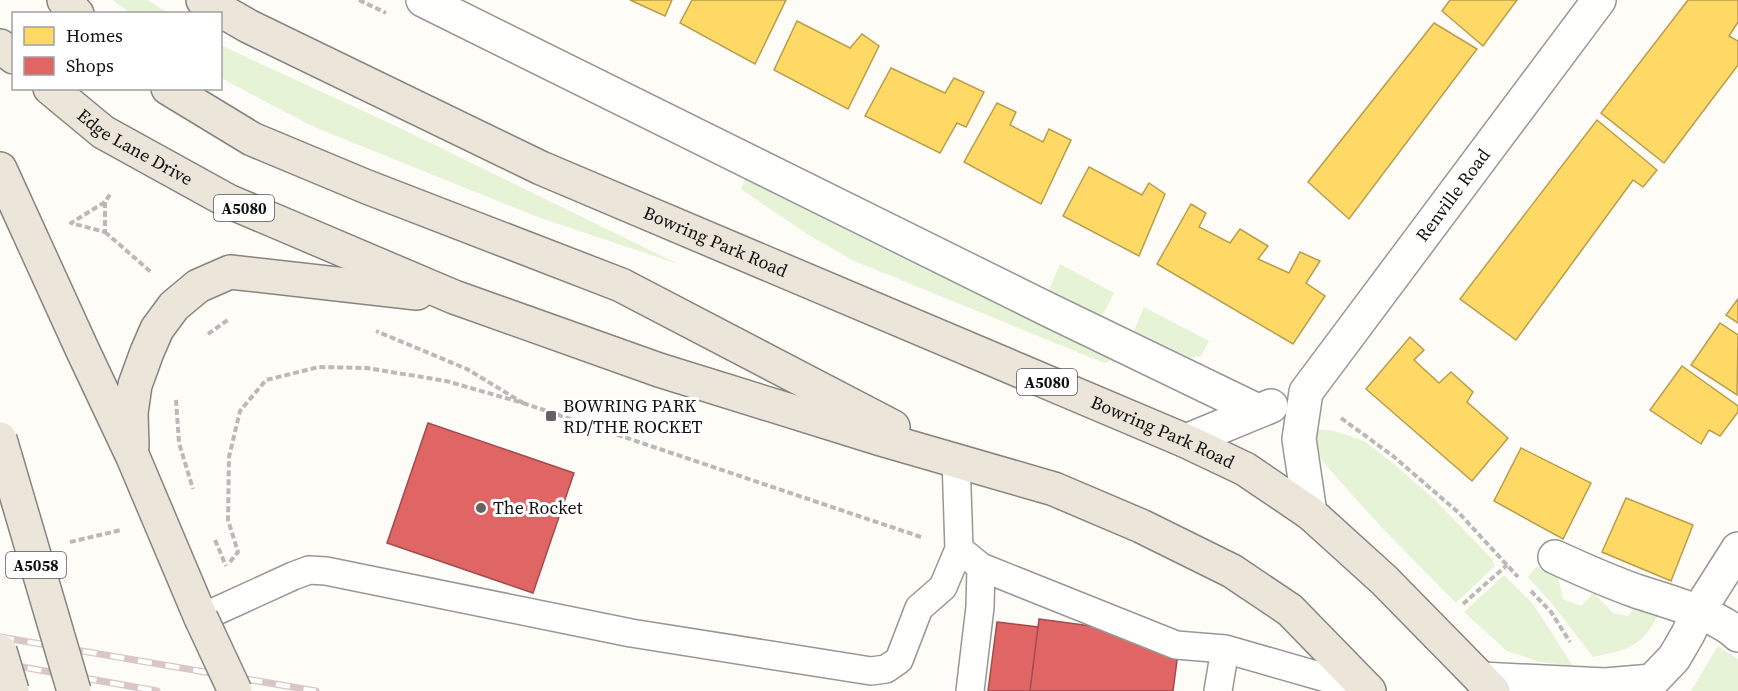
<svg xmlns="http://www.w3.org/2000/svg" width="1738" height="691" font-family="'Source Serif 4',serif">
	<rect width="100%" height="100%" fill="#fdfcf7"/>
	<path fill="#e7f3d7" d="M 113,0 L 148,0 L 168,13 L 130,13 Z
		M 220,45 L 402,129 L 678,264 L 535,216 L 312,126 L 221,78 Z
		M 747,177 L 1115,359 L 1104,363 L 852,260 L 807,234 L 741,189 Z
		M 1060,264 L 1114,293 L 1102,317 L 1049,290 Z
		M 1144,307 L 1209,341 L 1201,356 L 1191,358 L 1134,331 Z
		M 1316,429 L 1335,431 L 1364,441 L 1394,464 L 1434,499 L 1492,559 L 1495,566 L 1456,603 L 1384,530 L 1337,478 L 1321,459 L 1316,447 Z
		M 1536,567 L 1558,577 L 1563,599 L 1581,606 L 1594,593 L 1613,613 L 1628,616 L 1635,607 L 1658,615 C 1641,648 1627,650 1593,657 L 1553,605 L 1528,577 Z
		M 1504,575 L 1533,604 L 1573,666 L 1540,662 L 1507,651 L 1464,612 Z
		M 1718,646 L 1738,659 L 1738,691 L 1691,691 Z"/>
	<path fill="#ffd966" stroke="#b89d4c" stroke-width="1.5" d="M 630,0 L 672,0 L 665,16 Z
		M 692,0 L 786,0 L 755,64 L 680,23 Z
		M 1450,0 L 1517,0 L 1483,46 L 1442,11 Z
		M 1688,0 L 1738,0 L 1738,22 L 1729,36 L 1738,41 L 1738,65 L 1664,163 L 1601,113 Z
		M 797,21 L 850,48 L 862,34 L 879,46 L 848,109 L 774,70 Z
		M 1434,23 L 1477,49 L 1349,219 L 1308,182 Z
		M 891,68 L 945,93 L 954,78 L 984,92 L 966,127 L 957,123 L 940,153 L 865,116 Z
		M 997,103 L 1016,112 L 1010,125 L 1043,142 L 1049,129 L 1071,140 L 1041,204 L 964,162 Z
		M 1597,120 L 1657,170 L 1643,187 L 1633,180 L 1516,340 L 1460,299 Z
		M 1089,167 L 1142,195 L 1149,183 L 1165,194 L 1139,256 L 1063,216 Z
		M 1191,204 L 1206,213 L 1199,227 L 1230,243 L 1240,229 L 1268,246 L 1258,259 L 1289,273 L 1300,252 L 1320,261 L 1306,283 L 1325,296 L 1293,344 L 1157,264 Z
		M 1738,299 L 1738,323 L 1726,315 Z
		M 1720,323 L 1738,335 L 1737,395 L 1691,365 Z
		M 1410,337 L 1424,350 L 1414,360 L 1439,383 L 1451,372 L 1473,392 L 1467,402 L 1508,438 L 1472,481 L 1366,389 Z
		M 1682,366 L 1738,406 L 1738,412 L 1720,436 L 1709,430 L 1701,444 L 1650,410 Z
		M 1521,448 L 1591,483 L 1563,539 L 1494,501 Z
		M 1626,498 L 1693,525 L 1671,581 L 1602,552 Z"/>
	<path fill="#e06666" stroke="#a24c4c" stroke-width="1.5" d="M 428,423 L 574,473 L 533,593 L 387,543 Z
		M 1039,619 L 1180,638 L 1173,691 L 1030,691 Z
		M 997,622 L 1038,627 L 1030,691 L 988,691 Z"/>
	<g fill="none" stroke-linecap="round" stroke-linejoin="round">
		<g stroke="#979795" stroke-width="30">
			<path id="service" d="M 956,459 L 959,549 L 981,567 L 1176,645 L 1225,649 L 1368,690
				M 201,618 L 293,576 L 309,570 L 326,571 L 631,633 L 871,671 L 886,669 L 899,660 L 919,608 L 943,587 L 959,549
				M 970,691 L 980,607 L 981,567
				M 1218,691 L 1225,649"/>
		</g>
		<g stroke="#979795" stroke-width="36">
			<g id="minor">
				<path d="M 423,0 L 1049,310 L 1258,411"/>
				<path d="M 1186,441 L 1271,406"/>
				<path id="s1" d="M 1310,513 L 1299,439 L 1306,392 L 1599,0"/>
				<path d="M 1555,557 C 1581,569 1608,581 1636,591 C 1663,600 1719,615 1738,635"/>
				<path d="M 1481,679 L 1605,685 L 1652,681"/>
				<path d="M 1652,681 L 1674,658 L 1688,634 L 1698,612 L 1738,549"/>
			</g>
		</g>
		<g stroke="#858482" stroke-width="36">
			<g id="trunk">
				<path d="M 64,0 L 77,14"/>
				<path id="s2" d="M 203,0 L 248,26 L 541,168 L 1186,441 L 1245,469 L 1310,513 L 1384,580 L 1493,691"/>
				<path d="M 0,46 L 14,57"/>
				<path id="s3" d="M 50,88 L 103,132 L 228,201 L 454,297 L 659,370 L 881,439 L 1054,489 L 1141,526 L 1232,571 L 1290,610 L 1369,691"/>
				<path d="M 168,88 L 252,139 L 367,187 L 621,285 L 893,427"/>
				<path d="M 0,169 L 82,349 L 133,457 L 201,618"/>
				<path d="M 132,446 L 131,413 L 135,385 L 147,352 L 157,329 L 174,306 L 198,286 L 230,272 L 417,293"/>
			</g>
		</g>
		<path stroke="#b9b9b8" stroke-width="4" stroke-dasharray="6 3" stroke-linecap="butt" d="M 359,0 L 386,13
			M 105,202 L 105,232 L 71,223 L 105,202 L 111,193
			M 105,232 L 152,273
			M 208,334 L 229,319
			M 176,400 L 179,443 L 193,489
			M 523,403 L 921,537
			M 1341,418 L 1393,456 L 1459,513 L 1518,577
			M 215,540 L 226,566
			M 70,542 L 121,530
			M 230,562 L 238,552 L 228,520 L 229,457 L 240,411 L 266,380 L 319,367 L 367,368 L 446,381 L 523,403 L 467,369 L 376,331
			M 1531,591 L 1551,612 L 1570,642
			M 1463,604 L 1507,565"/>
		<use href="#service" stroke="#fffffe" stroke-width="27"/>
		<use href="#minor" stroke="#fffffe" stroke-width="33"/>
		<use href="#trunk" stroke="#ece5da" stroke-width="33"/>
		<g stroke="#d9c6c7" stroke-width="7">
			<path id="rail" d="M 0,637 L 316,691
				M 0,663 L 157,691"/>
		</g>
		<use href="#rail" stroke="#fff" stroke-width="4.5" stroke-dasharray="14" stroke-linecap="butt"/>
		<g stroke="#858482" stroke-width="36" stroke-linecap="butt">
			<path id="trunk-bridge" d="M 0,439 L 74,691
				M 201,618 L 235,691
				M 0,651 L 12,691"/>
		</g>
		<use href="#trunk-bridge" stroke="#ece5da" stroke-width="33"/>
	</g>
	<g fill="#646362" stroke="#fff" stroke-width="2">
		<rect x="545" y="410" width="12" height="12" rx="3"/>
		<circle cx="481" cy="508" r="6"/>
	</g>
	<g text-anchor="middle" stroke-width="6" stroke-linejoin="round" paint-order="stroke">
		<g fill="#fff" stroke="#585858" stroke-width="1.5">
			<rect x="214" y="195" width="60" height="26" rx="4.5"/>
			<rect x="1017" y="369" width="60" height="26" rx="4.5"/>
			<rect x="6" y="552" width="60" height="26" rx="4.5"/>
		</g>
		<g font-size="16" font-weight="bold" fill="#111">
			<text x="244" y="214">A5080</text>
			<text x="1047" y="388">A5080</text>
			<text x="36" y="571">A5058</text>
		</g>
		<g font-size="18" fill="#111" stroke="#fff">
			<text dy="6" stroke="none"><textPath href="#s3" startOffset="104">Edge Lane Drive</textPath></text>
			<text dy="6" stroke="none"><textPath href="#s1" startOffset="368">Renville Road</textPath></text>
			<text dy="6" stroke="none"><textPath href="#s2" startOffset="567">Bowring Park Road</textPath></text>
			<text dy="6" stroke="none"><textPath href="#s2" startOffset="1053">Bowring Park Road</textPath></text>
		</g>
		<g font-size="18" fill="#111" stroke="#fff" text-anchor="start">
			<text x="563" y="412">BOWRING PARK<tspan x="563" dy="21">RD/THE ROCKET</tspan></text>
			<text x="493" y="514">The Rocket</text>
		</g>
	</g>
	<rect x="12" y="12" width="210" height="78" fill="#ffffff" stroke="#a0a0a0" stroke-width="1.5"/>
	<rect x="24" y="27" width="30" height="18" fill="#ffd966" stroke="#a0a0a0" stroke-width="1.5"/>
	<text x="66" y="42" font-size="18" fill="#111111">Homes</text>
	<rect x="24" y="57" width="30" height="18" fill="#e06666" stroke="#a0a0a0" stroke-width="1.5"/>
	<text x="66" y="72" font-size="18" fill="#111111">Shops</text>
</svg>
